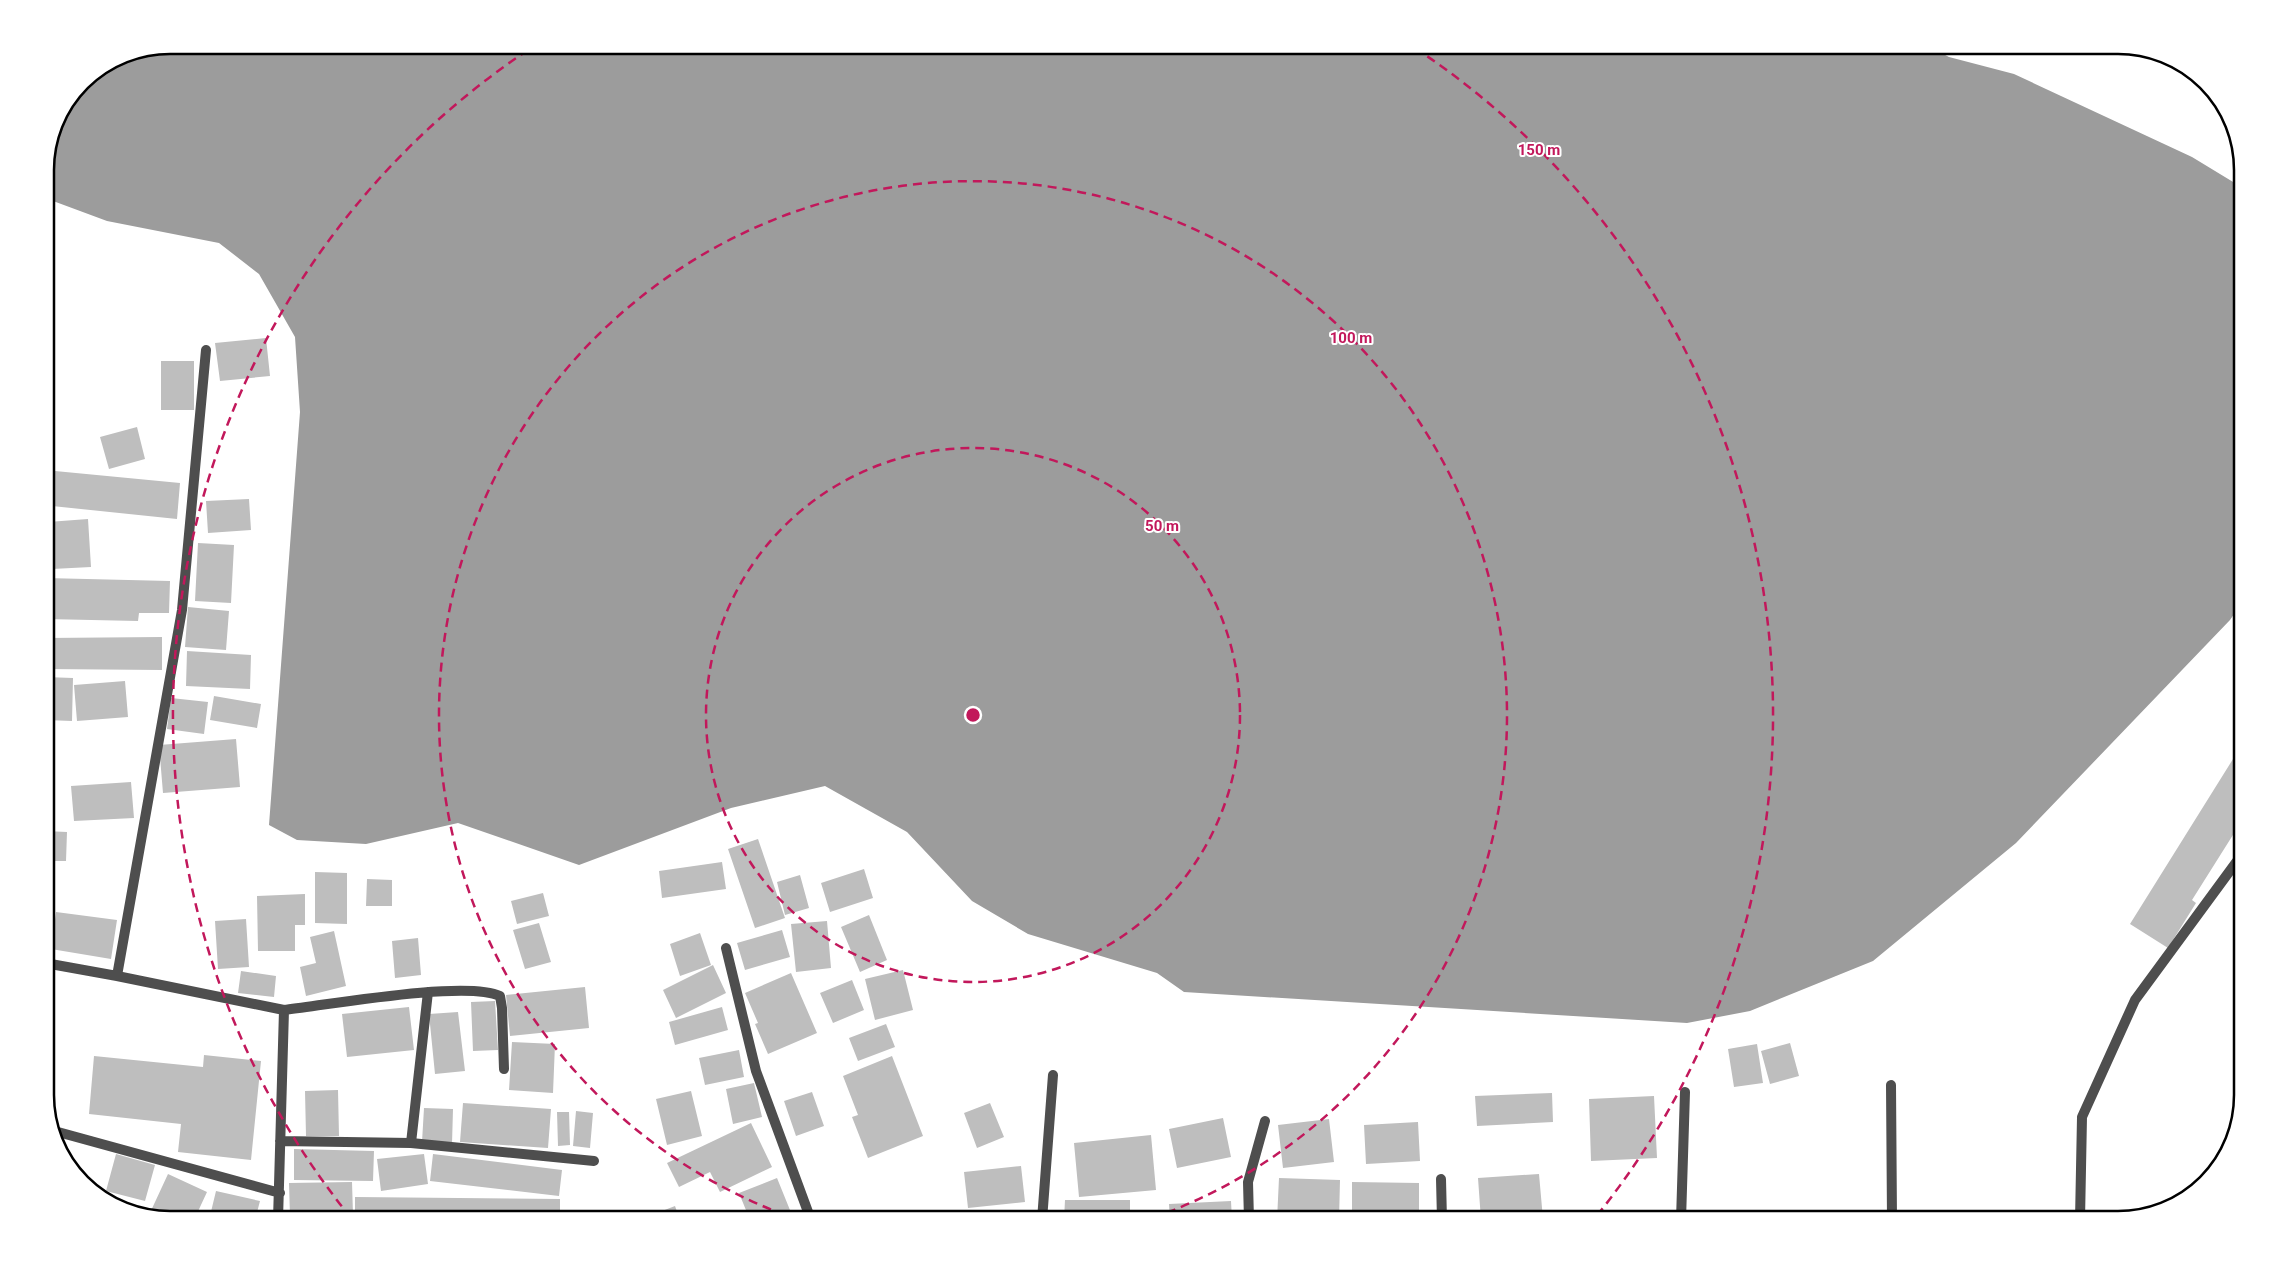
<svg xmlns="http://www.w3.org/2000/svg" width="2288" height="1265" font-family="Roboto,sans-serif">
	<rect width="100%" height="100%" fill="#fff"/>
	<path fill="#9c9c9c" d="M 170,45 L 1926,45 L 1949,57 L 2014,74 L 2192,157 L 2243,188 L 2243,601 L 2230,620 L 2016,843 L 1873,961 L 1750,1011 L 1687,1023 L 1184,992 L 1157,973 L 1028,934 L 972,901 L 907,832 L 825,786 L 731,808 L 579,865 L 458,823 L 366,844 L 297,840 L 269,825 L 300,412 L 295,337 L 259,274 L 219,243 L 107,221 L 45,198 C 45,132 59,87 121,55 C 134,48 155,48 170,45 Z"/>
	<path fill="#bebebe" d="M 266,338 L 270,376 L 220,381 L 215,343 Z
		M 161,361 L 194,361 L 194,410 L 161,410 Z
		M 137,427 L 145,459 L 109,469 L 100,437 Z
		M 55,471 L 180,483 L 177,519 L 52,506 Z
		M 249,499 L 251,530 L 208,533 L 206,501 Z
		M 88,519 L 91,567 L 52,569 L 48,522 Z
		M 198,543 L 234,545 L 231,603 L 195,601 Z
		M 45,578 L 170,581 L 169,613 L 139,613 L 138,621 L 45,619 Z
		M 188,607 L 229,611 L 226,650 L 185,647 Z
		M 162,637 L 162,670 L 45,669 L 45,638 Z
		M 187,651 L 251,655 L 250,689 L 186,686 Z
		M 45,677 L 73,678 L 72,721 L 45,720 Z
		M 125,681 L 128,717 L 77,721 L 74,685 Z
		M 214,696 L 261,704 L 257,728 L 210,720 Z
		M 171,698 L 208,702 L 204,734 L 167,729 Z
		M 236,739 L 240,787 L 163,793 L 159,745 Z
		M 2243,743 L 2243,819 L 2192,900 L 2196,903 L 2168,948 L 2130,924 Z
		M 131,782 L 134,818 L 74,821 L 71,786 Z
		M 45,831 L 67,832 L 66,861 L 45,861 Z
		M 758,839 L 785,918 L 755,928 L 728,849 Z
		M 722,862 L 726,889 L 662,898 L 659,871 Z
		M 864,869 L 873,898 L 830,912 L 821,883 Z
		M 315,872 L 347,873 L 347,924 L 315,923 Z
		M 800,875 L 809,908 L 785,915 L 777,882 Z
		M 367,879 L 392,880 L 392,906 L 366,906 Z
		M 543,893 L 549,916 L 517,924 L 511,901 Z
		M 305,894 L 305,925 L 295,925 L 295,951 L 258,951 L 257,896 Z
		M 56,912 L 117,920 L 111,959 L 51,949 Z
		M 869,915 L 887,960 L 860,972 L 841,927 Z
		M 246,919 L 249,967 L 218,969 L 215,921 Z
		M 827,921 L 831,968 L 796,972 L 791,924 Z
		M 539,923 L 551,962 L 525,969 L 513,930 Z
		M 782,930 L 790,957 L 745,970 L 737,943 Z
		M 334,931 L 346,986 L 306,996 L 300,967 L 316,963 L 310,937 Z
		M 700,933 L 711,965 L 680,976 L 670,944 Z
		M 418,938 L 421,975 L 395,978 L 392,941 Z
		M 713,965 L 726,993 L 676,1018 L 663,990 Z
		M 903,970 L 913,1010 L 875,1020 L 865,979 Z
		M 241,971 L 276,976 L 274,997 L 238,993 Z
		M 791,973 L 817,1033 L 768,1054 L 755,1024 L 758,1023 L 745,993 Z
		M 852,980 L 864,1010 L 833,1023 L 820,993 Z
		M 585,987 L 589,1028 L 510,1036 L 506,995 Z
		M 495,1001 L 498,1050 L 473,1051 L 471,1002 Z
		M 409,1007 L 414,1050 L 347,1057 L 342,1014 Z
		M 722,1007 L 728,1030 L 675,1045 L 669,1022 Z
		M 458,1012 L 465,1071 L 435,1074 L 429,1014 Z
		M 886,1024 L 895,1047 L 858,1061 L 849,1038 Z
		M 512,1042 L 555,1044 L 553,1093 L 509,1090 Z
		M 1790,1043 L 1799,1076 L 1770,1084 L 1761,1051 Z
		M 1757,1044 L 1763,1083 L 1734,1087 L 1728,1049 Z
		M 739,1050 L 744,1077 L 705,1085 L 699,1058 Z
		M 204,1055 L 261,1061 L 251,1160 L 178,1152 L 181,1124 L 89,1114 L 94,1056 L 203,1067 Z
		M 892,1056 L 923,1136 L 868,1158 L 852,1117 L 858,1115 L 843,1076 Z
		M 754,1083 L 762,1117 L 733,1124 L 726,1089 Z
		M 338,1090 L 339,1136 L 306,1136 L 305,1091 Z
		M 691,1091 L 702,1136 L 667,1145 L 656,1099 Z
		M 812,1092 L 824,1126 L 796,1136 L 784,1101 Z
		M 1552,1093 L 1553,1122 L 1477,1126 L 1475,1096 Z
		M 1654,1096 L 1657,1158 L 1591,1161 L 1589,1099 Z
		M 463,1103 L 551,1109 L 548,1148 L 460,1142 Z
		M 990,1103 L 1004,1137 L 977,1148 L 964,1113 Z
		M 424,1108 L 453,1109 L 452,1144 L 422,1142 Z
		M 576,1111 L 593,1113 L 590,1148 L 573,1146 Z
		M 557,1112 L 569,1112 L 570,1145 L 558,1146 Z
		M 1223,1118 L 1231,1157 L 1177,1168 L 1169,1129 Z
		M 1329,1119 L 1334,1162 L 1283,1168 L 1278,1125 Z
		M 1418,1122 L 1420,1161 L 1366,1164 L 1364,1125 Z
		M 751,1123 L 772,1167 L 720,1192 L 710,1172 L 679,1187 L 667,1163 Z
		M 1151,1135 L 1156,1190 L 1079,1197 L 1074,1143 Z
		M 294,1149 L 374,1151 L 373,1181 L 294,1180 Z
		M 116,1154 L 155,1165 L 145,1201 L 106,1191 Z
		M 424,1154 L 428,1184 L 381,1191 L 377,1159 Z
		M 433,1154 L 562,1170 L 559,1196 L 430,1181 Z
		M 1021,1166 L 1025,1202 L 968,1208 L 964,1172 Z
		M 168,1174 L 207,1192 L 194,1220 L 170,1220 L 149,1215 Z
		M 1539,1174 L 1543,1219 L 1481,1220 L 1478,1178 Z
		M 777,1178 L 794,1220 L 750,1220 L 739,1193 Z
		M 1279,1178 L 1340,1180 L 1339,1220 L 1277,1220 Z
		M 352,1182 L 353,1215 L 290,1216 L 289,1183 Z
		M 1352,1182 L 1419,1183 L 1419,1220 L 1352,1220 Z
		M 216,1191 L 260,1201 L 255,1220 L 209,1220 Z
		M 355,1197 L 560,1199 L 560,1220 L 355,1220 Z
		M 1065,1200 L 1130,1200 L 1130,1220 L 1064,1220 Z
		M 1231,1201 L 1232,1220 L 1170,1220 L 1169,1204 Z
		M 675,1206 L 680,1220 L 645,1220 L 644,1218 Z
		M 861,1212 L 863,1220 L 836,1220 L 836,1219 Z
		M 1006,1213 L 1007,1220 L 972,1220 L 972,1217 Z"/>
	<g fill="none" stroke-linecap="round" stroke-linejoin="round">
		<path stroke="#4e4e4e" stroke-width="10" d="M 206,350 L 182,610 L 117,976 L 284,1010 L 278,1220
			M 726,948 L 756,1071 L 811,1220
			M 45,963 L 117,976
			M 284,1010 C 327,1005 466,980 500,996 L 502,1008 L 504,1069
			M 1891,1085 L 1892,1220
			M 58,1132 L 280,1193
			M 280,1141 L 411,1143 L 594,1161
			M 411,1143 L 428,992
			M 1441,1179 L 1442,1220
			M 1042,1220 L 1053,1075
			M 1249,1220 L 1248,1182 L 1265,1121
			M 1681,1220 L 1685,1092
			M 2080,1220 L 2082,1117 L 2135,1000 L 2243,853"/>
	</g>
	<g fill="none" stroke="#c2185b" stroke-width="2.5" stroke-dasharray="9 6">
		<circle cx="973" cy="715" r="267"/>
		<path d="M799 1220A534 534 0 1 1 1147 1220"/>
		<path d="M351 1218A800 800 0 0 1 531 48M1415 48A800 800 0 0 1 1595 1218"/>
	</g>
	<path d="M0 0H2288V1265H0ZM170 54H2118A116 116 0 0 1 2234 170V1095A116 116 0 0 1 2118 1211H170A116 116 0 0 1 54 1095V170A116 116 0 0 1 170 54Z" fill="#fff" fill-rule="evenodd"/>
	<path fill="none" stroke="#000" stroke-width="2.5" d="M170 54H2118A116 116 0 0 1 2234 170V1095A116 116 0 0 1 2118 1211H170A116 116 0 0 1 54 1095V170A116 116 0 0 1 170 54Z"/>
	<circle cx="973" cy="715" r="8" fill="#c2185b" stroke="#fff" stroke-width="2.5"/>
	<g font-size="15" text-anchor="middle" font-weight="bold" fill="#c2185b" stroke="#fff" stroke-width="4" stroke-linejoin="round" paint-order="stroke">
		<text x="1539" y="155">150 m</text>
		<text x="1351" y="343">100 m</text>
		<text x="1162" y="531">50 m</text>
	</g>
</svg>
